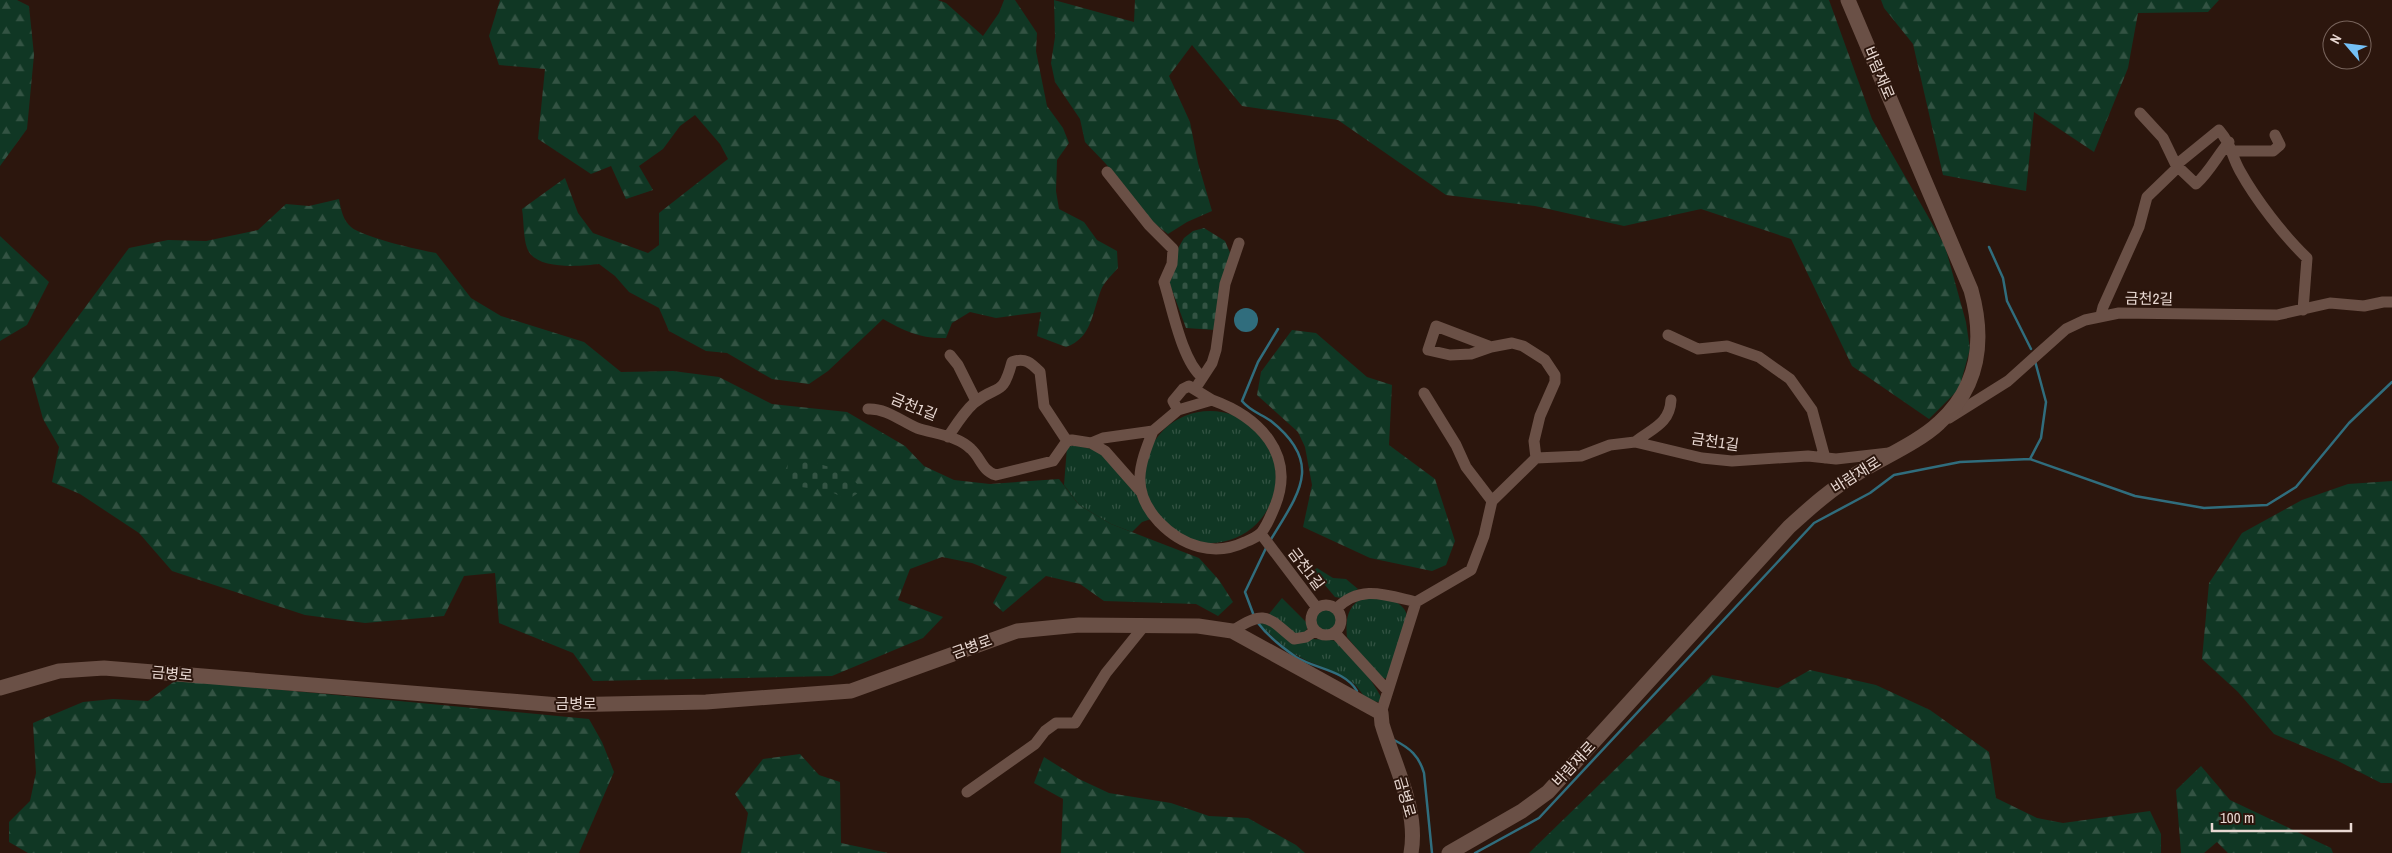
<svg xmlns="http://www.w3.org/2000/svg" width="2392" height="853" font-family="'Archivo Narrow','Noto Sans KR',sans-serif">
	<defs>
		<pattern id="grass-tufts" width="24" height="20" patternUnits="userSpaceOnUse" patternTransform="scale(1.25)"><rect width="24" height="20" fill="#103724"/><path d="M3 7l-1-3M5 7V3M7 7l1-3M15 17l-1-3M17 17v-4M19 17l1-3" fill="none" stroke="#335343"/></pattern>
		<pattern id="forest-firs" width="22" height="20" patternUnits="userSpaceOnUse" patternTransform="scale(1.25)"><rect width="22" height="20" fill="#103724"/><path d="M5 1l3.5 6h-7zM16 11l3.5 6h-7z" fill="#335343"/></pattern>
		<pattern id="cemetery-stones" width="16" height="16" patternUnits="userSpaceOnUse" patternTransform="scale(1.25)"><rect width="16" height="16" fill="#103724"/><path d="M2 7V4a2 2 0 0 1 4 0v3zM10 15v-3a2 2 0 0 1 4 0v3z" fill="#335343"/></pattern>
	</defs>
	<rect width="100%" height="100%" fill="#2c160d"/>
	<path fill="url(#grass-tufts)" d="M1144 477a66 66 0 1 1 132 0a66 66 0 1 1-132 0Z
		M 1075,445 L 1099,451 L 1140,499 L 1151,519 L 1142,522 L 1132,532 L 1111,524 L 1079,505 L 1064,485 L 1067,447 Z
		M 1317,568 L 1333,578 L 1346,579 L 1358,589 L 1341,598 L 1335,597 L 1313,571 Z
		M 1364,597 C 1379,597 1402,598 1407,615 L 1387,678 L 1382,679 L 1347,637 C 1345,619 1348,605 1364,597 Z
		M 1282,598 L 1307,623 L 1307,629 L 1303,634 L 1296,636 L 1269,614 Z
		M1314 620a12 12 0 1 1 24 0a12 12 0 1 1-24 0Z
		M 1260,622 C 1277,624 1291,634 1307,638 C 1318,641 1332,637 1342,644 C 1354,653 1374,684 1381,697 L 1380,702 C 1362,701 1363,691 1353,683 C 1337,670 1315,666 1298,656 C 1284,649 1271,634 1259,624 Z"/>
	<path fill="url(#forest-firs)" d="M 0,0 L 17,0 L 29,6 L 34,55 L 27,129 L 0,166 Z
		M 500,0 L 938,0 L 946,3 L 983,36 L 999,13 L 1004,0 L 1015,0 L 1037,33 L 1036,51 L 1047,106 L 1063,128 L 1069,143 L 1057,160 L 1056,191 L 1059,209 L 1084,222 L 1097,240 L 1117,251 L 1118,268 C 1113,274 1104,282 1101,290 C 1092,313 1092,338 1066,347 L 1037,336 L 1041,312 L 996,318 L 970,312 L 952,323 L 946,338 C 921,339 904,331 883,319 L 828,371 L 809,384 L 772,379 L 727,353 L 706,351 L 669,331 L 659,308 L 629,292 L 615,276 L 599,264 C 581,266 535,271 527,248 C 523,237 524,221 522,209 L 565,178 L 578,213 L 593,233 L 648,253 L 659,245 L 659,213 L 728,159 L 720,144 L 695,115 L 680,126 L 663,149 L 639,166 L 653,190 L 626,199 L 611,166 L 591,174 L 538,139 L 545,69 L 499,65 L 489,36 Z
		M 1054,0 L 1134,22 L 1135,0 L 1829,0 L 1872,119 L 1945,246 L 1966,322 L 1970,349 L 1959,389 L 1929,419 L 1852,366 L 1791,239 L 1701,209 L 1624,226 L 1535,206 L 1446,195 L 1338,120 L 1242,106 L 1192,45 L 1169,76 L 1190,122 L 1198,163 L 1212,211 L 1187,222 L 1168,234 L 1154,223 L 1106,164 L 1085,142 L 1080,119 L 1055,82 L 1051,63 L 1055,37 Z
		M 1881,0 L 2219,0 L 2208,12 L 2138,13 L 2128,68 L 2094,152 L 2034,112 L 2026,191 L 1943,175 L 1913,44 L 1884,8 Z
		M 339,199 C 341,210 343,220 351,227 C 362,237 419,250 436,253 L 471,298 L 501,316 L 584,342 L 621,372 L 673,371 L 719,377 L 772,404 L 847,412 L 905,446 L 924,466 L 954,480 L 990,484 L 1059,479 L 1079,505 L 1111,524 L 1199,558 L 1219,580 L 1233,602 L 1218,616 L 1196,604 L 1104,601 L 1080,584 L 1046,576 L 1003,612 L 993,603 L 1007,577 L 972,563 L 942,557 L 910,569 L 898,600 L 943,617 L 923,638 L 832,676 L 593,681 L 573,653 L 499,623 L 495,573 L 464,576 L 444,616 L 365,623 L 305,615 L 172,571 L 139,533 L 80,494 L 52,482 L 59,447 L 43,419 L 32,379 L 129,248 L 168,240 L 206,241 L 258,230 L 286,204 L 309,206 Z
		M 0,236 L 49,282 L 27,325 L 0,341 Z
		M 1292,330 L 1316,333 L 1367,377 L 1392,385 L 1389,445 L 1435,479 L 1455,541 L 1446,565 L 1432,571 L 1370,558 L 1303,527 L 1312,485 L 1305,447 L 1298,432 L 1257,395 L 1261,372 Z
		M 2392,481 L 2392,783 L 2381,783 L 2338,761 L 2274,734 L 2238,692 L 2202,659 L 2209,583 L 2242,533 L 2302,500 L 2348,484 Z
		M 1810,670 L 1876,685 L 1930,710 L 1989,752 L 1996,798 L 2037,818 L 2063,823 L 2150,811 L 2161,834 L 2161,853 L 1529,853 L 1712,675 L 1778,688 Z
		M 176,680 L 589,719 L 602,742 L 614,772 L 579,853 L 28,853 L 9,842 L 9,822 L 30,801 L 36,773 L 33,723 L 83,702 L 113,699 L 148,701 Z
		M 800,754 L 819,775 L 840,782 L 841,843 L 888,853 L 741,853 L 748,813 L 735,794 L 763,759 Z
		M 1044,757 L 1079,779 L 1109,793 L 1171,803 L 1209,816 L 1248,818 L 1296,845 L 1305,853 L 1061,853 L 1063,799 L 1034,783 Z
		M 2201,766 L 2230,800 L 2331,848 L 2333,853 L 2228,853 L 2217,842 L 2204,853 L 2181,853 L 2176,790 Z"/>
	<path fill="url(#cemetery-stones)" d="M 1204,228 L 1225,241 L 1231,255 L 1215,330 L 1186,328 L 1169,282 L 1177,250 L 1184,238 L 1193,231 Z
		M 803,461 C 823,465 852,469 861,491 L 846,501 C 831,486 809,490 790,485 L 784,473 L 789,462 Z"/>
	<path fill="#306d7d" d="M1234 320a12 12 0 1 1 24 0a12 12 0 1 1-24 0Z"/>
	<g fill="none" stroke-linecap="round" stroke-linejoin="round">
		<path stroke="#306d7d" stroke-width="2.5" d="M 1989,247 L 2003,278 L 2007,301 L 2031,349
			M 2030,459 L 2041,438 L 2046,402 L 2035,361
			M 1270,541 C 1298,494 1325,464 1271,421 C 1261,414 1250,411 1242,401 L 1258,362 L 1278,329
			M 1254,616 L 1245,592 L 1266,548
			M 1258,623 C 1267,635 1283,648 1296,657 C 1315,669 1345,670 1357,691
			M 1394,740 C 1410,748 1419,756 1424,773 L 1432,853
			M 1475,853 L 1539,818 L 1814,523 L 1870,493 L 1894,475 L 1960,462 L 2030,459 L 2135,496 L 2204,508 L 2267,505 L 2296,487 L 2349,423 L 2392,382"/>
		<path stroke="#6a5046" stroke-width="11" d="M 2140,113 L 2163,138 L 2176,165 L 2196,184 C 2210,171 2217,156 2229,142
			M 2231,151 L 2273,151 L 2280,145 L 2275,135
			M 1107,172 L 1149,225 L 1173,249 L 1172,264 L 1164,282 C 1172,307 1182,361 1202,377
			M 2101,315 L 2103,307 L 2139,227 L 2147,197 L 2176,169 L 2176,165 L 2219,130 C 2232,145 2231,155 2240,171 C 2256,200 2284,236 2307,258 L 2303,310
			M 1668,335 L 1698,349 L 1727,346 L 1759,357 L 1790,379 L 1812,410 L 1825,458
			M 1491,347 L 1436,326 L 1428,350 L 1450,355 L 1471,354 L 1491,347 L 1512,343 L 1523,346 L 1545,360 L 1555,375 L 1555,382 L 1540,416 L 1534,441 L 1536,458
			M 950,355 L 958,365 L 976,401
			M 1195,389 L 1212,363 L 1216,350 L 1225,284 L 1239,243
			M 1424,393 L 1456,445 L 1466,467 L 1492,501
			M 868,409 C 886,408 901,421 917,428 C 934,434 957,435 971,449 C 981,458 982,471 996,475 L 1053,461 L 1067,441
			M 1949,418 L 2008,381 L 2066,329 L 2085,320 L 2119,313 L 2277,315 L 2330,303 L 2364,306 L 2383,302 L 2392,302
			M 1153,431 L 1178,410 L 1212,400 L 1189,386 L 1183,389 L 1173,401 L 1178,410
			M 948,437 C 956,425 963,413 974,403 C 998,383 1002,399 1012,362 C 1025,357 1031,363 1040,372 L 1044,406 L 1067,441 L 1072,440 L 1091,443 L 1103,438 L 1153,431 C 1139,466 1130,491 1159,522 C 1182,546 1214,557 1245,542 C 1250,540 1257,537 1261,533 C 1267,526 1271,515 1275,506 C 1296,454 1259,417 1212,400
			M 1635,442 C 1651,429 1670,424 1671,400
			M 1091,443 L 1105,451 L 1142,493
			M 1261,534 L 1317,608
			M1311 620a15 15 0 1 1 30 0a15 15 0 1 1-30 0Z
			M 1336,609 C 1360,584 1386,595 1416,602
			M 1232,631 C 1266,609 1267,617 1294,639 L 1306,637 L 1315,631
			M 1335,633 L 1388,691
			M 1381,713 L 1416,602 L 1471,570 L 1484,536 L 1492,501 L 1536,458 L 1581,456 L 1610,445 L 1635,442 L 1702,458 L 1732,461 L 1808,456 L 1836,459 L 1889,453
			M 967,792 L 1035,744 L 1045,731 L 1056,723 L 1075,723 L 1106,673 L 1144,626"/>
		<path stroke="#6a5046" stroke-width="15" d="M 0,688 L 59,671 L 104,668 L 559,705 L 706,702 L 851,691 L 1017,631 L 1079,625 L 1198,626 L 1232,631 L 1381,713 L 1382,724 C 1394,765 1419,810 1411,853
			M 1449,853 L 1522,811 L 1548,792 L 1789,527 C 1811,507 1832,488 1858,473 C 1882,458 1919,442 1939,423 C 1979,387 1985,340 1971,290 L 1848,0"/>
	</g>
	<g text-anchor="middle" stroke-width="4" stroke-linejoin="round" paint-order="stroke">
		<g font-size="15" fill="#e9d9d3" stroke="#2c160d">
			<text transform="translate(1879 73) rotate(67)" y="5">바람재로</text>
			<text transform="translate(2149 299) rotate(1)" y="5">금천2길</text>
			<text transform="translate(914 407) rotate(22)" y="5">금천1길</text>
			<text transform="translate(1715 442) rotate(8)" y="5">금천1길</text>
			<text transform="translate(1856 475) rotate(-32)" y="5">바람재로</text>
			<text transform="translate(1306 569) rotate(53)" y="5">금천1길</text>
			<text transform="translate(972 647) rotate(-20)" y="5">금병로</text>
			<text transform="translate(172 674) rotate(5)" y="5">금병로</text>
			<text x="576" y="709">금병로</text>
			<text transform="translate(1574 764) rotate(-47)" y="5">바람재로</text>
			<text transform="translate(1405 797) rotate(74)" y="5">금병로</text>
		</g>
	</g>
	<g transform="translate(2347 45) rotate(298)"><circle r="24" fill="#2c160d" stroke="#78645c"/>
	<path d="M0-4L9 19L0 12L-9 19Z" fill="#74c0f6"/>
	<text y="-8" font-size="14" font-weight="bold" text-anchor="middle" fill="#e9d9d3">N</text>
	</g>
	<path d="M2212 823v8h139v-8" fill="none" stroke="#e9d9d3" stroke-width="2.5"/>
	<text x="2220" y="823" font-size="15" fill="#e9d9d3" stroke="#2c160d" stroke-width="4" paint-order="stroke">100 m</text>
</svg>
